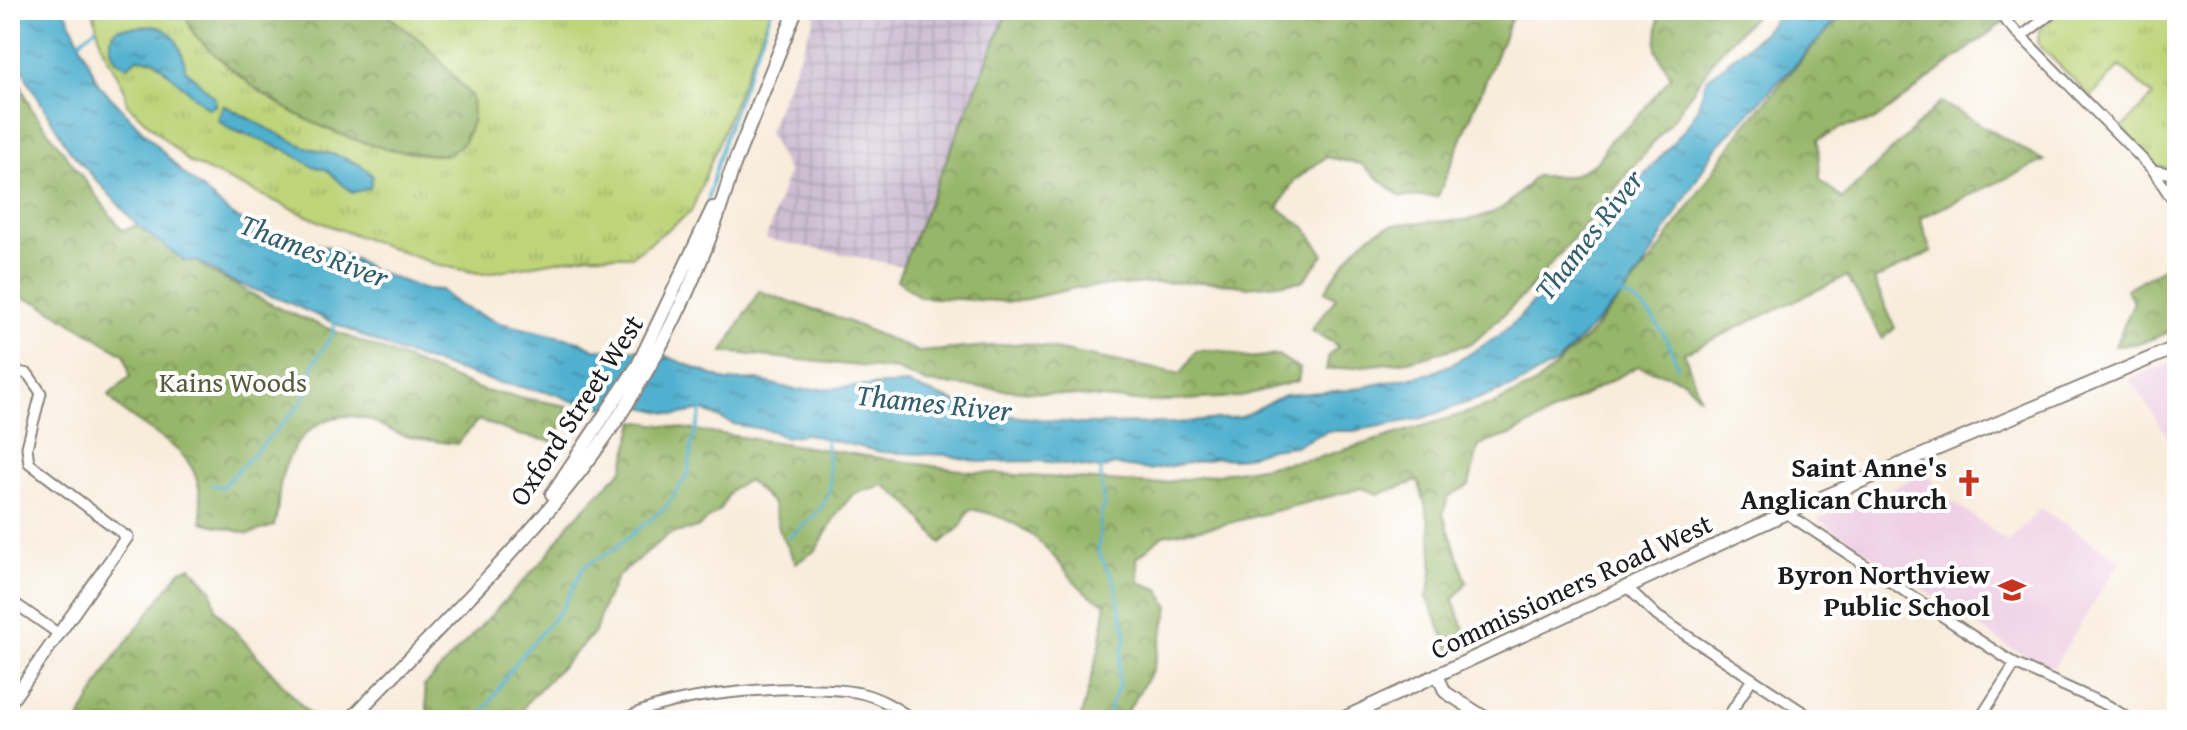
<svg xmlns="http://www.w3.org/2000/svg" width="2187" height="730" font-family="'Gentium Book Plus',serif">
	<defs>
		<pattern id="industrial-grid" width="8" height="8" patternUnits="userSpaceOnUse" patternTransform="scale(2)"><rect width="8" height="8" fill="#cdbed2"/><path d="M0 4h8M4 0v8" fill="none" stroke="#afa3b4"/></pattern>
		<pattern id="grass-tufts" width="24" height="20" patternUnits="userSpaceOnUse" patternTransform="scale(2)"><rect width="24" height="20" fill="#bdd479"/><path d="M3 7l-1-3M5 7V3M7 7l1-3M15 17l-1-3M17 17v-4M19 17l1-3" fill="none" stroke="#a2b568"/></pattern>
		<pattern id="forest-crowns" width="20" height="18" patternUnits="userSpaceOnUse" patternTransform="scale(2)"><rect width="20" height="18" fill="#96b669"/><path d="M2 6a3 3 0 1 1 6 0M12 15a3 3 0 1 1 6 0" fill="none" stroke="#7a9356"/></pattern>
		<pattern id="water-ripples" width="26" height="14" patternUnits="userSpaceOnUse" patternTransform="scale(2)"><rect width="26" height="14" fill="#50b0cf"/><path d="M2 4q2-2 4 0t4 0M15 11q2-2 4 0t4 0" fill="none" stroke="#428ea7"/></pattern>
	</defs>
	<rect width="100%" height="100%" fill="#fff"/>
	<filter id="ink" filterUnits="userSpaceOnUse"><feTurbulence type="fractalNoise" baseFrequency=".0125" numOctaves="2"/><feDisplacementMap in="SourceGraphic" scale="16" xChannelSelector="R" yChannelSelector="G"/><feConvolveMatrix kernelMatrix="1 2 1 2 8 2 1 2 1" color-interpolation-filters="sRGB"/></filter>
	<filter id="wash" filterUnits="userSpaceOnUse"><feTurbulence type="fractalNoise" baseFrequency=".006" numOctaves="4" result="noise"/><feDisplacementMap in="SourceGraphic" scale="32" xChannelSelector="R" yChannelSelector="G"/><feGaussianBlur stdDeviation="1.8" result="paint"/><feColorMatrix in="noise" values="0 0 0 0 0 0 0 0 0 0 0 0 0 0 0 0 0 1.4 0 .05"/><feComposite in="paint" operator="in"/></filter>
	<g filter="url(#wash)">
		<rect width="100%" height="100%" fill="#f8ecdb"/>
		<path fill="#efd0e5" d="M 2177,359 L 2177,438 L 2172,443 L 2130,379 Z
			M 1928,473 L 1937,490 L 2008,542 L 2041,508 L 2120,561 L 2053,668 L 2012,649 L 1818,519 Z"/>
		<path fill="url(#industrial-grid)" d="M 818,10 L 1008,10 L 903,266 L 766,239 L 788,172 L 768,132 Z"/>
		<path fill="url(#grass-tufts)" stroke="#6c784a" stroke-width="2" d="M 93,10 L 771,10 L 691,212 L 632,256 L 590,255 L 483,274 L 438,265 L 325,224 L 189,162 L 127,104 L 124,88 L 102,47 Z
			M 2063,10 L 2177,10 L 2177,171 L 2158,166 L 2122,128 L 2153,96 L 2120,66 L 2091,97 L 2038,44 L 2039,29 Z"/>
		<path fill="url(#forest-crowns)" stroke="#596942" stroke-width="2" d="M 185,10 L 381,10 L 427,46 L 472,97 L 473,119 L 464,142 L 449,155 C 365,156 280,115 219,58 C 201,41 190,36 185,10 Z
			M 1008,10 L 1515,10 L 1438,196 L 1401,197 L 1361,164 L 1326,157 L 1294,181 L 1278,208 L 1306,228 L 1324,255 L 1303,281 L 1248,287 L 1215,282 L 1150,283 L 1076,288 L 1014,302 L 920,297 L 897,280 Z
			M 1659,10 L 1760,10 L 1720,51 L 1675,117 L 1585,225 L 1524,295 L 1473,343 L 1408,361 L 1326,370 L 1329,355 L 1338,347 C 1329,338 1320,338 1311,330 L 1336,298 L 1325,291 C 1339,269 1358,238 1384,228 C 1421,215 1464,230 1500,209 C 1513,202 1525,186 1536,176 L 1571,176 L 1596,163 L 1610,140 L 1631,124 L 1671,77 L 1656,50 Z
			M 1844,10 L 2019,10 L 1874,121 L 1841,128 L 1818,140 L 1820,180 L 1842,199 L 1941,102 L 2044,161 L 1920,218 L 1931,252 L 1874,280 L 1895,328 L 1883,339 L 1847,276 L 1684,353 L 1700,398 L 1683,380 L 1638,366 L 1513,434 L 1479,445 L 1469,485 L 1448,497 L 1443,514 L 1467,582 L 1453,600 L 1469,641 L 1450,651 L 1427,597 C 1438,561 1430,516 1418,481 L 1378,494 L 1362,488 L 1218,526 L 1163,535 L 1137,558 L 1139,582 L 1159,589 L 1169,607 L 1153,669 L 1122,720 L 1080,720 L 1100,646 L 1106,603 C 1081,595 1072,577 1055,558 C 1032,530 1005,515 970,509 L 961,526 L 941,543 L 909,504 L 884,485 L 853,494 L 839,511 L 816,550 L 796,563 L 780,532 L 773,504 L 748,480 L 731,490 L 720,510 L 697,528 L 669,534 L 618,576 L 604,603 L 595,632 L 528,701 L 516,720 L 429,720 L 424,686 L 545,558 L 570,523 L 623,469 L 635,421 L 973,472 L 1154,484 L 1317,458 L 1492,405 L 1536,384 L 1590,334 L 1653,259 L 1742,129 Z
			M 10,59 L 31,108 L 122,230 L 143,223 L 211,272 L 280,309 L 484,391 L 568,406 L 555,442 L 519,435 L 478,420 L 457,444 C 439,441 419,440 402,435 C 390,431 379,423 367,419 C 326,407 296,434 283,472 C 277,490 280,508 274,526 L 249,534 L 202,522 C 201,464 188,455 141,424 C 128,415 118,409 109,395 L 130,376 L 125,355 L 39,303 L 10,294 Z
			M 2177,260 L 2177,329 L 2141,343 L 2115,346 L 2134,302 L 2126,289 Z
			M 759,291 L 847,321 L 919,352 L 1024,343 L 1181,374 L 1196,351 L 1219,350 L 1247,358 L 1278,355 L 1300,369 L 1298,381 L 1238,397 L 1147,402 L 927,383 L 897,370 L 723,352 Z
			M 191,567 L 211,589 L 216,610 L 311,716 L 309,720 L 79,720 L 110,664 L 181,570 Z"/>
		<path fill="url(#water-ripples)" stroke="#366676" stroke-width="2" d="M 10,10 L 65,10 L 99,85 L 182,172 L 233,216 L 264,231 L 336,249 L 371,269 L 423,289 L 441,290 L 458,305 L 500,323 L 579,341 L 594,349 L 651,350 L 727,381 L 758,380 L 795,390 L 907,384 L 986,413 L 1082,424 L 1177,423 L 1241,417 L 1284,395 L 1348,390 L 1432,373 L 1456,362 L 1500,335 L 1518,319 L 1685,129 L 1696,112 L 1706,80 L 1764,32 L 1783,10 L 1847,10 L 1715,149 L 1643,268 L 1623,295 L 1559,361 L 1515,386 L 1423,418 L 1354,431 L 1327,431 L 1295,446 L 1270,449 L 1238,459 L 1218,458 L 1149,470 L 1115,465 L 1101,469 L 1040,461 L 980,462 L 945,455 L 881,452 L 805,434 L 784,437 L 772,431 L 733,424 L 703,410 L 676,415 L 639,406 L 620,411 L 569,400 L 556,394 L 495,382 L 396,351 L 287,302 L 231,281 L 199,262 L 185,261 L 138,226 L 70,151 L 28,81 L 10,40 Z
			M 153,26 C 174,27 184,51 185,69 L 215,98 L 215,106 L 207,108 L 154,60 L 137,58 L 128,66 C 111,63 108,46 113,32 L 119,28 Z
			M 223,105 C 250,118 276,134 304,146 C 329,156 353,154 373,176 L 370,188 L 352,193 L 327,170 L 312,166 L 286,150 L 228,128 L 218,120 Z"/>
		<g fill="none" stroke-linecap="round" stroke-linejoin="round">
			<path stroke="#50b0cf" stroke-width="3" d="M 80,41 L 96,28
				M 706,209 C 719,140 749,75 772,10
				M 1622,295 C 1653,307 1667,337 1678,367
				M 1100,467 L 1104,508 L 1101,512 L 1098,551 L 1115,583 L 1126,636 L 1119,663 L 1119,686 L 1110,706 L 1109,720
				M 212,485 L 222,487 L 300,405 L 310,387 L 313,365 L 335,329 L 333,321
				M 789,538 C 840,495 831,497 826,436
				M 478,720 L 516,662 L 563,607 L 584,566 L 610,552 L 666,507 L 688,474 L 692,443 L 703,407"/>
		</g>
	</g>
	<g filter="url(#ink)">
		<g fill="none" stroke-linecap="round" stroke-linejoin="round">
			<g stroke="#8a847c" stroke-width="13">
				<path id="minor" d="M 1995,10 L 2153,170 L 2177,207
					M 2022,36 L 2056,10
					M 2153,170 L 2177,175
					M 10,370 L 28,374 L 41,393 L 27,447 L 29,463 L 127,537
					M 1786,513 L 2015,664 L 2109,706 L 2131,720
					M 1627,587 L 1657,616 L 1815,720
					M 10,600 L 59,634
					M 624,720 C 666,692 810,682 860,693 C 881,698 897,708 914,720
					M 1726,720 L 1752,679
					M 1979,720 L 2015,664"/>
			</g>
			<g stroke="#8a847c" stroke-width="15">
				<path id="tertiary" d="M 1437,674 L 1445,692 L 1489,720
					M 10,703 L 127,537"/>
			</g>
			<g stroke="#8a847c" stroke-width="16">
				<path id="secondary" d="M 729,177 L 796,10
					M 552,494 L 638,365 L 713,208
					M 350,720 C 417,650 488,581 551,507 C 633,412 698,290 732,170
					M 1340,720 L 1786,513 L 2177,347"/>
			</g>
			<use href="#minor" stroke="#fff" stroke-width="9"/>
			<use href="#tertiary" stroke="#fff" stroke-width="11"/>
			<use href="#secondary" stroke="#fff" stroke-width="12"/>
		</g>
	</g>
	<defs>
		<g id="church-bare" transform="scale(2.16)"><path d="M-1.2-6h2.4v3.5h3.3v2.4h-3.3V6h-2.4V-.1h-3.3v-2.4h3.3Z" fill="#c8321e" stroke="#fff" stroke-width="2.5" paint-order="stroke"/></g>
		<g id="school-bare" transform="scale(2.16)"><path d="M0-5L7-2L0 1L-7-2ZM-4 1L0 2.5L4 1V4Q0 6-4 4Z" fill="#c8321e" stroke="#fff" stroke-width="2.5" paint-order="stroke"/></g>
	</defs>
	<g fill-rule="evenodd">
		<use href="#church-bare" x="1969" y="483"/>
		<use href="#school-bare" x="2012" y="590"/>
	</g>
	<g text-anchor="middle" stroke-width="8" stroke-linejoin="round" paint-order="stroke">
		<g font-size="28" fill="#545c3d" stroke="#fff">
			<text x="233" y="392">Kains Woods</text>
		</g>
		<g font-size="28" fill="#1c1c1c" stroke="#fff">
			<text transform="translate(576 410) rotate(-57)" y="10">Oxford Street West</text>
			<text transform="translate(1571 586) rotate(-25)" y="10">Commissioners Road West</text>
		</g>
		<g font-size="28" font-weight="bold" fill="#1c1c1c" stroke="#fff" text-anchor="end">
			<text x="1947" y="477">Saint Anne's<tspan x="1947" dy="32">Anglican Church</tspan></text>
			<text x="1990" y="584">Byron Northview<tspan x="1990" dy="32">Public School</tspan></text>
		</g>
		<g font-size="30" font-style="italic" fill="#335f6d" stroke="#fff">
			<text transform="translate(1589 235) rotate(-52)" y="10">Thames River</text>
			<text transform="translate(314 251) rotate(21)" y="10">Thames River</text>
			<text transform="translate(934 403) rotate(6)" y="10">Thames River</text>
		</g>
	</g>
	<rect width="2187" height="730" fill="none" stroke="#fff" stroke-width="40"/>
</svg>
